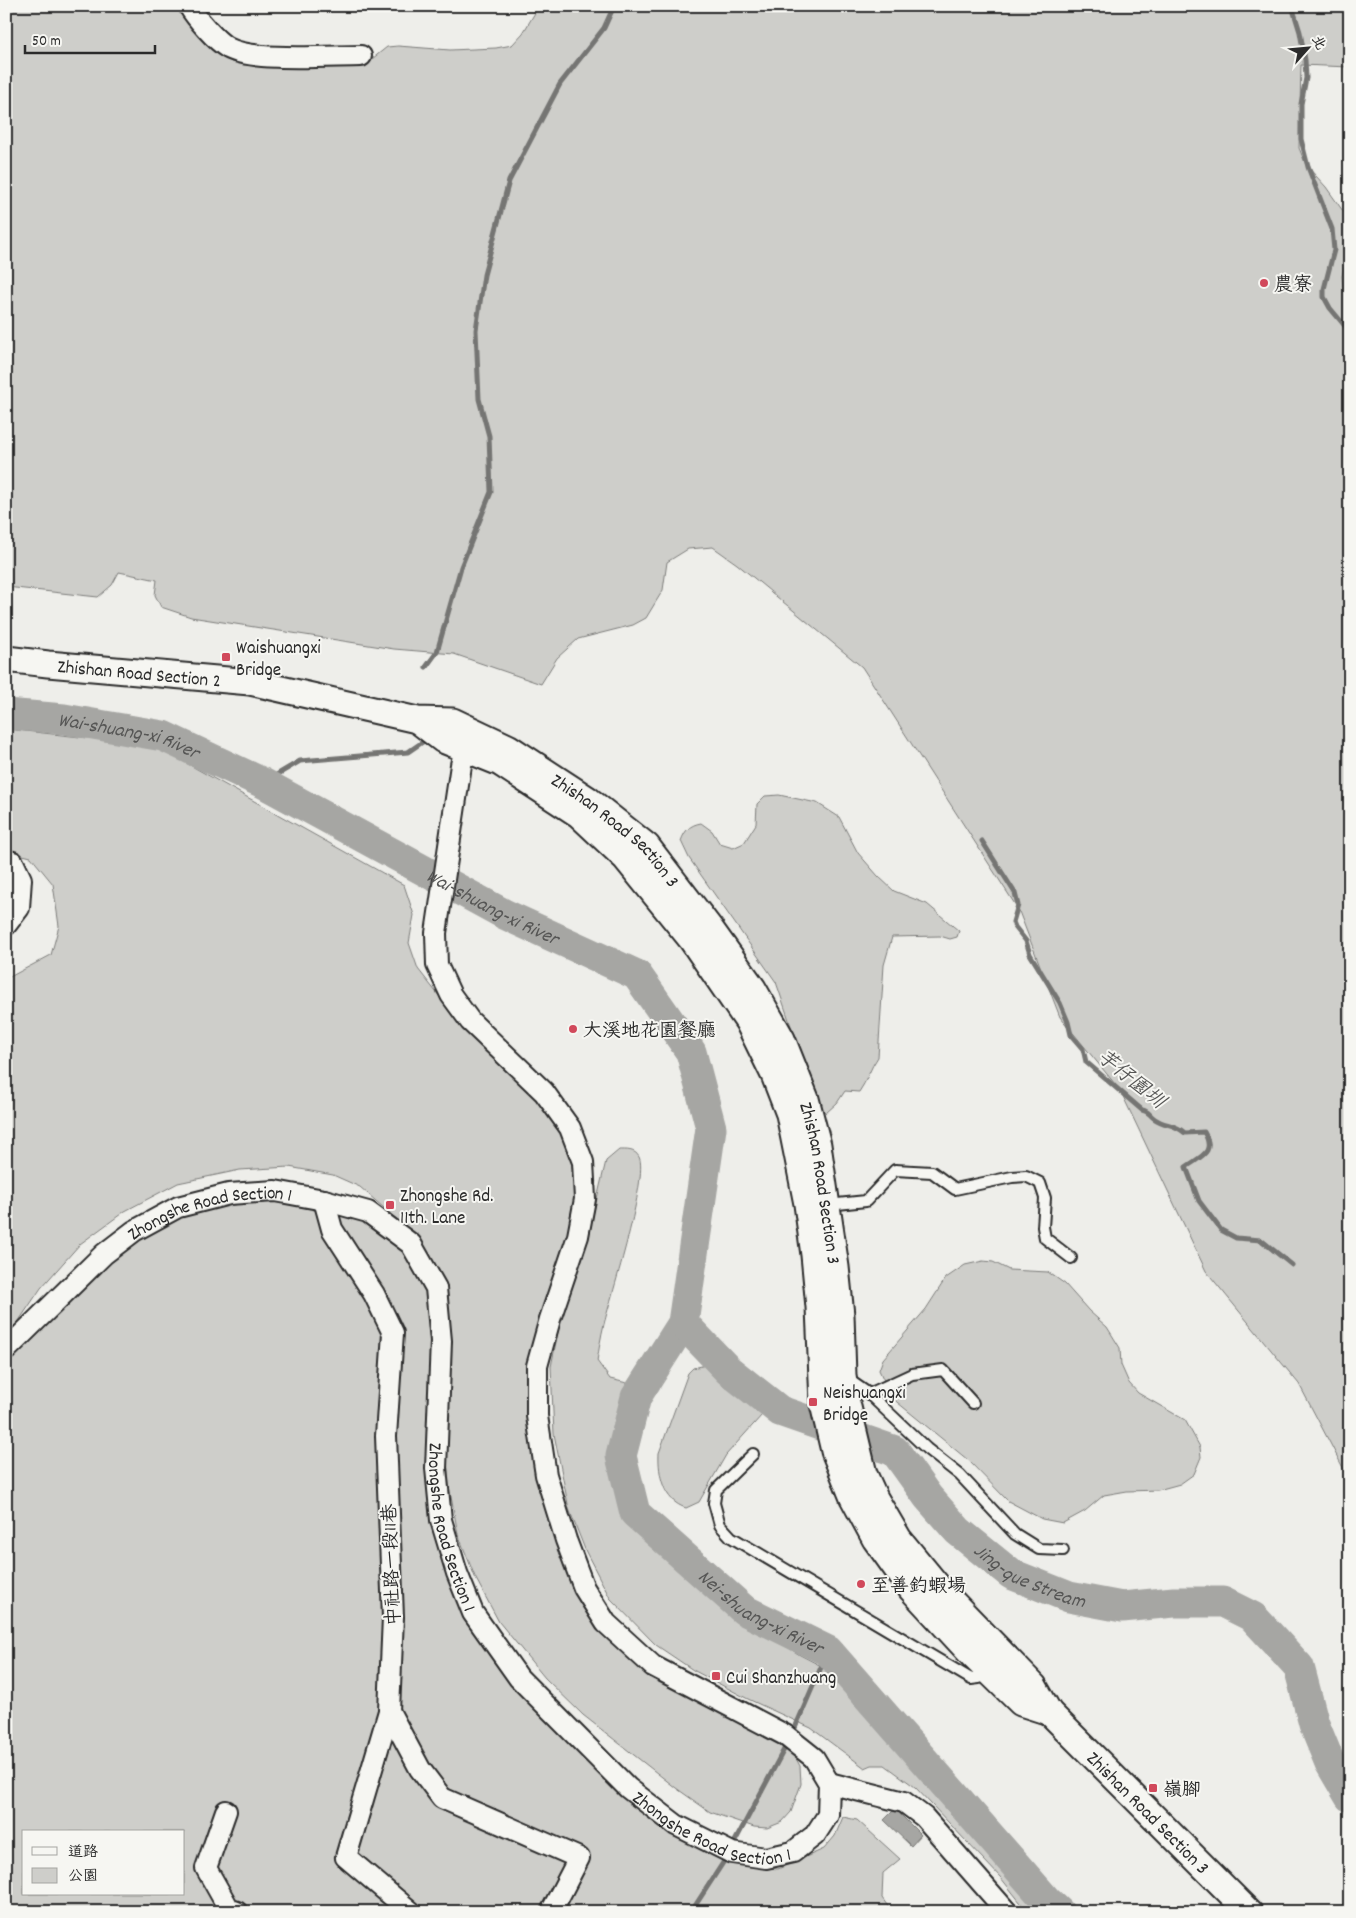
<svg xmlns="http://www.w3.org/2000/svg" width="1356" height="1918" font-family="Dekko,'LXGW WenKai TC',sans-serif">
	<rect width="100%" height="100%" fill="#eeeeea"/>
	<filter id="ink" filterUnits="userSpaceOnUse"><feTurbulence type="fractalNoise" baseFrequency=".02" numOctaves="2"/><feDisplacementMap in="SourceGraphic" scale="10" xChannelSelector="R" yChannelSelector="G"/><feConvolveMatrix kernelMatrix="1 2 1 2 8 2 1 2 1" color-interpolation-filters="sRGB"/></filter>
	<g filter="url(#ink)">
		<path fill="#cececa" stroke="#7c7c7a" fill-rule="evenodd" d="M 6,6 L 181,6 L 224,53 L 246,64 L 356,65 L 367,63 L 387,47 L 398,46 L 450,50 L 496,48 L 512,45 L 523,33 L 539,6 L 1350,6 L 1350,67 L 1301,65 L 1299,148 L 1306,165 L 1326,187 L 1350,221 L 1350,244 L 1342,276 L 1343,287 L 1350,299 L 1350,1481 L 1299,1384 L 1206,1271 L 1120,1090 L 1060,1017 L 1018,909 L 862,667 L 737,564 L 713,547 L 688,549 L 667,562 L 663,590 L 646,618 L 633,625 L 578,639 L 557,658 L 541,684 L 454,654 L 394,649 L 191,617 L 161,607 L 155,595 L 157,580 L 119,572 L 112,585 L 98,597 L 6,587 Z
			M 6,729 L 154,745 L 404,885 L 414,915 L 409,943 L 418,969 L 472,1038 L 536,1100 L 562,1132 L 574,1161 L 578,1203 L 531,1363 L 555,1527 L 646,1670 L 694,1699 L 755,1726 L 792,1751 L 800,1766 L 801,1784 L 791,1812 L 782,1822 L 767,1828 L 754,1827 L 710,1812 L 676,1788 L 583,1715 L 545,1678 L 499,1622 L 475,1577 L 458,1534 L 449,1486 L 445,1433 L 445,1379 L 419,1244 L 400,1222 L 360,1187 L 333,1175 L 289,1167 L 240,1170 L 178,1183 L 125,1211 L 80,1244 L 41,1288 L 14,1328 L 6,1336 L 6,979 L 51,955 L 59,926 L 53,884 L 31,857 L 6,851 Z
			M 779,795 L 817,803 L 839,817 L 858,853 L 878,876 L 894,891 L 927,904 L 959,931 L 957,937 L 950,939 L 940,936 L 892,937 L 884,965 L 878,1057 C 870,1068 867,1081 859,1092 L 845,1091 L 837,1103 L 826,1113 L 817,1102 L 776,982 L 689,858 L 681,841 C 685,830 690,825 701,823 L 712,831 L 720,844 L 733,848 L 744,843 L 756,824 L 757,804 L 765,796 Z
			M 619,1150 C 626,1150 635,1149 639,1157 C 649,1176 611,1297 604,1324 C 601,1336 599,1349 597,1361 L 610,1379 L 627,1383 L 628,1404 L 619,1430 L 618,1457 L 619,1483 L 624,1508 L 644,1534 L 748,1623 L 800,1655 L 827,1669 L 852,1685 L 1054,1912 L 1028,1912 L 1001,1878 L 915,1787 L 885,1765 L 872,1765 L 865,1768 L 811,1728 L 748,1699 L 693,1670 L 656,1645 L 610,1598 L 586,1552 L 569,1509 L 554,1434 L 551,1367 L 561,1317 L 584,1253 L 606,1161 Z
			M 261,1198 L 309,1204 L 363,1222 L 392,1240 L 409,1257 L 426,1287 L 435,1338 L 427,1414 L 428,1474 L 500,1668 L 557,1731 L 625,1795 L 676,1837 L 710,1853 L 750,1866 L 778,1869 L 824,1849 L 835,1836 L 843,1817 L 857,1820 L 900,1859 L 883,1873 L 882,1898 L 892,1912 L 6,1912 L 6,1360 L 28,1336 L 135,1237 L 168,1219 L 215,1204 ZM 24,1832 L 184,1832 L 184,1894 L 24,1894 Z
			M 983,1261 L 993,1262 L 1009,1270 L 1048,1272 L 1065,1284 L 1089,1311 L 1107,1327 L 1120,1348 L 1121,1365 L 1129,1383 L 1138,1393 L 1185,1420 L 1200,1447 L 1201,1457 L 1194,1474 L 1180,1484 L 1158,1490 L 1127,1491 L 1104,1495 L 1085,1511 L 1063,1523 L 1042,1519 L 1008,1501 L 968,1460 L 892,1398 L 879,1370 L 883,1359 L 926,1309 L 946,1278 L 965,1265 Z
			M 706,1365 L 711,1367 L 752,1397 L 764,1408 L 762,1415 L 726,1455 L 699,1502 L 686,1508 C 663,1501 658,1474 659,1453 L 688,1373 L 693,1368 Z"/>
		<path fill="#a6a6a3" stroke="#757573" d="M 895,1809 L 921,1835 L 911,1846 L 884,1820 Z"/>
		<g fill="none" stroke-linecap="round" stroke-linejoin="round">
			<path stroke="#757573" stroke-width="5" d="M 1292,6 L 1300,32 L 1305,60 L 1306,78 L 1301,104 L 1301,139 L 1308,167 L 1332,229 L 1334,250 L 1324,289 L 1324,297 L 1330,308 L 1350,332
				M 426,667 L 437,652 L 461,567 L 491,492 L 489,436 L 479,399 L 476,330 L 484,275 L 509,181 L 560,84 L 604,28 L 614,6
				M 263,783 L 300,761 L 408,752 L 424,741
				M 982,841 L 1015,893 L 1018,905 L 1013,922 L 1015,927 L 1026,941 L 1030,954 L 1060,1003 L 1068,1022 L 1071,1035 L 1083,1049 L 1086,1062 L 1142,1110 C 1149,1111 1149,1115 1155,1119 C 1165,1126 1174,1123 1185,1133 L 1204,1132 C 1216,1153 1201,1156 1186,1167 L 1199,1201 L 1221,1230 L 1236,1238 L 1261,1240 L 1292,1265
				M 792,1735 L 828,1651
				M 732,1847 L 788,1742
				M 684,1912 L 693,1909 L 728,1855"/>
			<g stroke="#a6a6a3" stroke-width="31">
				<path id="s1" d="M 6,714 L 64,719 L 163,736 L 263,783 L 504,914 L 637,975 L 691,1052 L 711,1128 L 683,1323 L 636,1397 L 621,1456 L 635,1513 L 744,1610 L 828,1651 L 1047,1901 L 1059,1912"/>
				<path id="s2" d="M 683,1323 L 728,1370 L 780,1411 L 895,1451 L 928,1497 L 958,1531 L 1011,1574 L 1069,1597 L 1122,1607 L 1174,1602 L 1223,1602 L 1253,1617 L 1299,1667 L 1314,1724 L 1330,1763 L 1350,1797"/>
			</g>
			<g stroke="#2b2b2b" stroke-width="14">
				<path id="service" d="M 828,1205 L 866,1201 L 895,1170 L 932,1172 L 955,1189 L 1012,1177 L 1026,1176 L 1040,1183 L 1045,1198 L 1043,1227 L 1045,1238 L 1071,1258
					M 846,1378 L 869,1394 L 927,1449 L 960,1475 L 1015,1534 L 1039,1549 L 1063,1550
					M 869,1394 L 912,1374 L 943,1370 L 973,1403
					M 753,1454 L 716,1490 L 714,1503 L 720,1525 L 731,1537 L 971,1679 L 979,1678 L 988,1672"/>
			</g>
			<g stroke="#2b2b2b" stroke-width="24">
				<g id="minor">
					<path d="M 189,6 C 196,18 216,41 228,48 C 254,62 329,56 361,56"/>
					<path d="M 6,860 L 13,862 L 21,879 L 19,908 L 6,925"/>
					<path d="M 324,1200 L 332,1229 L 374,1294 L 393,1333 L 386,1436 L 393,1617 L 389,1711 L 346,1857 L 411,1912"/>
					<path id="s3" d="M 6,1350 L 104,1254 L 134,1231 L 178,1207 L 229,1194 L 275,1191 L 324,1200 L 368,1212 L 411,1244 L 436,1288 L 441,1341 L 436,1468 L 441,1520 L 457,1573 L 473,1613 L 519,1678 L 628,1788 L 676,1825 L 732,1853 L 766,1858 L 793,1852 L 815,1835 L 828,1815 L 829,1783 L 814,1758 L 785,1735 L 653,1666 L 606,1623 L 584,1588 L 566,1540 L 546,1475 L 537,1416 L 537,1366 L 550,1319 L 578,1236 L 585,1199 L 583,1162 L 570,1128 L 544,1092 L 470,1021 L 451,995 L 437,965 L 436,933 L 461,765 L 468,735"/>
					<path d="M 389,1711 L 420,1769 L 442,1798 L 579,1858 L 551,1912"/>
					<path d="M 829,1783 L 904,1802 L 924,1817 L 1007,1912"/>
					<path d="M 226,1811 L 206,1868 L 229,1909 L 237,1912"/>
				</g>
			</g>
			<g stroke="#2b2b2b" stroke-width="29">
				<g id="tertiary">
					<path id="s4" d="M 6,659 L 48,664 L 250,682 L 417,720 L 453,721 L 508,747 L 589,800 L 647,846 L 710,928 L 753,988 L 782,1039 L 806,1099 L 818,1145 L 836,1267 L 841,1315 L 843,1376 L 847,1403 L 864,1474 L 875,1498 L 899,1539 L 941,1590 L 1034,1686 L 1049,1712 L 1249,1912"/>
					<path d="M 417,720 L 443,740 L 500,763 L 578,814 L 626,859 L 691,939 L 748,1022 L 774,1075 L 789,1114 L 807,1204 L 814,1255 L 819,1307 L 823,1404 L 834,1451 L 853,1498 L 875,1539 L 911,1589 L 972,1655 L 1021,1703 L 1049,1712"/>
				</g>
			</g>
			<use href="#service" stroke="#f6f6f2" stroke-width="10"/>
			<use href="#minor" stroke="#f6f6f2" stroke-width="20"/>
			<use href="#tertiary" stroke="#f6f6f2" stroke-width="25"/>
		</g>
	</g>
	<g fill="#d1495b" stroke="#f6f6f2" stroke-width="2">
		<circle cx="1264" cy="283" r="5"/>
		<rect x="221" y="652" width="10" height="10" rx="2.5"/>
		<circle cx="573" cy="1029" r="5"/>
		<rect x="385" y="1200" width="10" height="10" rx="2.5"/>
		<rect x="808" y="1397" width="10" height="10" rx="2.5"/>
		<circle cx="861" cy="1584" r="5"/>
		<rect x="711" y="1671" width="10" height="10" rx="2.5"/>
		<rect x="1148" y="1783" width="10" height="10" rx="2.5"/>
	</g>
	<g text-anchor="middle" stroke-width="4" stroke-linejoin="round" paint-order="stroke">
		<g font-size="19" fill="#2b2b2b" stroke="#f6f6f2" text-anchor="start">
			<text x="1274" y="290">農寮</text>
			<text x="236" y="653">Waishuangxi<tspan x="236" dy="22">Bridge</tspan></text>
			<text x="583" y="1036">大溪地花園餐廳</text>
			<text x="400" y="1201">Zhongshe Rd.<tspan x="400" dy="22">11th. Lane</tspan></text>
			<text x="823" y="1398">Neishuangxi<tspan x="823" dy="22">Bridge</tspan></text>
			<text x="871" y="1591">至善釣蝦場</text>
			<text x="726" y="1683">Cui Shanzhuang</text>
			<text x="1163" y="1795">嶺腳</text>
		</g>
		<g font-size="19" fill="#2b2b2b" stroke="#f6f6f2">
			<text dy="7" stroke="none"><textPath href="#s4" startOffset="134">Zhishan Road Section 2</textPath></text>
			<text dy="7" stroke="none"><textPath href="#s4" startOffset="650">Zhishan Road Section 3</textPath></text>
			<text dy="7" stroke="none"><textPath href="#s4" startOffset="1070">Zhishan Road Section 3</textPath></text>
			<text dy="7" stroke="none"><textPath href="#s3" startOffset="255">Zhongshe Road Section 1</textPath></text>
			<text dy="7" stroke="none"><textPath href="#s3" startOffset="765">Zhongshe Road Section 1</textPath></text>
			<text transform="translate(390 1565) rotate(-92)" y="7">中社路一段11巷</text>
			<text dy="7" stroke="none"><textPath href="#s4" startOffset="1810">Zhishan Road Section 3</textPath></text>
			<text dy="7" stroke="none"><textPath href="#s3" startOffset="1185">Zhongshe Road Section 1</textPath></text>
		</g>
		<g font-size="20" font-style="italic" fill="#565655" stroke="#f6f6f2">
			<text dy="7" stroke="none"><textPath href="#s1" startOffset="125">Wai-shuang-xi River</textPath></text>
			<text dy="7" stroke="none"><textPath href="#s1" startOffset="530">Wai-shuang-xi River</textPath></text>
			<text transform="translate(1132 1078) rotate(39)" y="7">芋仔園圳</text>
			<text dy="7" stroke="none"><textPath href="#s2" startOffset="441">Jing-que Stream</textPath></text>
			<text dy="7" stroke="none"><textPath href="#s1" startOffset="1428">Nei-shuang-xi River</textPath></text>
		</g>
	</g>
	<rect width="1356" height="1918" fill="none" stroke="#f6f6f2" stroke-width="25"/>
	<rect x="12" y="12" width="1331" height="1893" fill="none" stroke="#2b2b2b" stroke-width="2" filter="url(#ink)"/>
	<rect x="22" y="1830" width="162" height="65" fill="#f6f6f2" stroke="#a5a5a2"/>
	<rect x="32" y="1847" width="25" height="8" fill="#f6f6f2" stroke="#a5a5a2"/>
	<text x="68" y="1856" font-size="15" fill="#2b2b2b">道路</text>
	<rect x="32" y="1868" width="25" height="15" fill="#cececa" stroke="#a5a5a2"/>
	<text x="68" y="1880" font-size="15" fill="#2b2b2b">公園</text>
	<g transform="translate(1308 48) rotate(63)" stroke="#f6f6f2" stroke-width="4" paint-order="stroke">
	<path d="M0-4L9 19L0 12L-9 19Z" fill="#2b2b2b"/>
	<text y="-8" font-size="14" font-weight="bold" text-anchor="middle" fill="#2b2b2b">北</text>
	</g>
	<path d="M25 45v8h130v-8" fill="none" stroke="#2b2b2b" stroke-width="2.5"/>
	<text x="32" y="45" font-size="15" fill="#2b2b2b" stroke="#f6f6f2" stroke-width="4" paint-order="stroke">50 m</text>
</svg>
